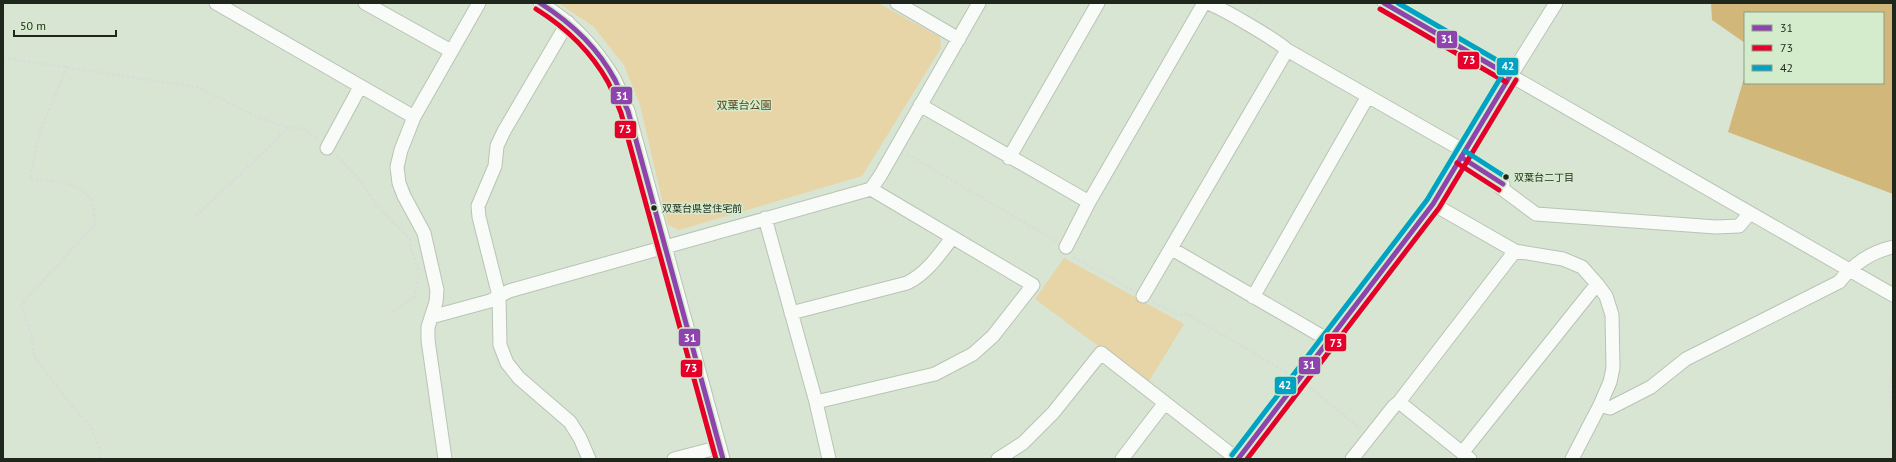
<svg xmlns="http://www.w3.org/2000/svg" width="1896" height="462" font-family="'PT Sans','Noto Sans JP',sans-serif">
	<rect width="100%" height="100%" fill="#d8e5d3"/>
	<path fill="#e7d4a7" d="M 558,3 L 878,3 L 940,37 L 941,48 L 862,176 L 679,230 L 668,225 L 640,105 L 624,65 L 593,26 Z
		M 1064,258 L 1184,324 L 1148,383 L 1035,299 Z"/>
	<path fill="#d1b779" d="M 1711,3 L 1893,3 L 1893,194 L 1728,132 L 1745,75 L 1745,83 L 1883,83 L 1883,13 L 1745,13 L 1745,43 L 1712,20 Z"/>
	<g fill="none" stroke-linecap="round" stroke-linejoin="round">
		<g stroke="#b9c3b5" stroke-width="15">
			<path id="minor" d="M 216,3 L 414,117
				M 365,3 L 451,51
				M 540,3 C 569,20 592,44 610,72 C 618,83 622,98 628,111 L 723,459
				M 897,3 L 959,39
				M 1207,3 C 1219,6 1278,41 1287,50 L 1464,151
				M 1384,3 L 1893,295
				M 568,22 L 504,131 L 497,146 L 495,166 L 478,206 L 479,217 L 499,296 L 500,345 L 507,363 L 519,378 L 570,422 L 580,438 L 589,459
				M 920,105 L 1089,202 L 1204,3
				M 327,148 L 360,87
				M 1461,157 L 1503,184 L 1501,188 L 1536,214 L 1716,227 L 1739,226 L 1750,213
				M 1009,158 L 1098,3
				M 1433,204 L 1515,251 L 1563,259 L 1582,267 L 1597,284 L 1606,296 L 1612,315 L 1613,368 L 1610,382 L 1600,405 L 1572,459
				M 765,218 L 816,402 L 829,459
				M 1066,247 L 1089,202
				M 1172,249 L 1330,341
				M 1143,296 L 1287,50
				M 1253,297 L 1368,96
				M 791,313 L 907,283 C 927,273 939,255 952,238
				M 431,317 L 490,301 L 509,291 L 871,189 L 880,176 L 979,3
				M 816,402 L 935,374 L 973,354 L 993,336 L 1033,285 L 871,189
				M 1600,405 L 1610,408 L 1651,387 L 1686,359 L 1839,282 C 1854,264 1870,252 1893,247
				M 1462,453 L 1597,284
				M 445,459 L 428,340 L 428,327 L 436,302 L 437,290 L 424,233 L 404,196 L 399,183 L 397,167 L 401,150 L 414,117 L 479,3
				M 674,459 L 720,447
				M 998,459 L 1023,443 L 1053,413 L 1101,353 L 1237,459
				M 1122,459 L 1164,404
				M 1238,459 L 1417,226 L 1556,3
				M 1352,459 L 1394,406 L 1399,402
				M 1470,459 L 1399,402 L 1515,251"/>
		</g>
		<path stroke="#d9ddd7" stroke-width="2.5" stroke-dasharray="3 2" stroke-linecap="butt" d="M 1255,15 L 1261,3
			M 3,58 L 197,87 L 257,117 L 287,127 L 305,129 L 318,140
			M 67,66 L 39,135 L 30,179 C 51,181 86,181 93,205 C 95,211 94,218 95,224 L 21,305 L 31,334 L 35,358 L 73,407 L 90,425 L 100,449 L 101,459
			M 907,154 L 1056,241
			M 337,156 L 358,178 L 381,211 L 410,239 L 411,249 L 418,270
			M 196,216 L 273,143 L 287,127
			M 1073,257 L 1133,290
			M 1153,302 L 1180,316 L 1187,314 L 1288,373
			M 392,312 L 414,297 L 419,274
			M 1893,366 L 1890,387 L 1893,438
			M 1309,387 L 1361,429"/>
		<use href="#minor" stroke="#f9fbf8" stroke-width="13"/>
		<g stroke="#d4eccc" stroke-width="8">
			<path id="bus-1" d="M 540,3 C 570,22 598,48 615,80 C 620,90 623,101 628,111 L 723,459
				M 1384,3 L 1510,76
				M 1461,157 L 1503,184
				M 1238,459 L 1433,204 L 1510,76"/>
		</g>
		<g stroke="#d4eccc" stroke-width="8">
			<path id="bus-2" d="M 536,9 C 565,27 591,52 608,82 C 613,92 617,103 621,113 L 716,459
				M 1380,9 L 1506,82
				M 1457,163 L 1499,190
				M 1247,459 L 1439,208 L 1516,80"/>
		</g>
		<g stroke="#d4eccc" stroke-width="8">
			<path id="bus-3" d="M 1398,3 L 1514,70
				M 1465,151 L 1507,178
				M 1232,455 L 1427,200 L 1504,72"/>
		</g>
		<use href="#bus-1" stroke="#8e44ad" stroke-width="5"/>
		<use href="#bus-2" stroke="#e4002b" stroke-width="5"/>
		<use href="#bus-3" stroke="#02a2c5" stroke-width="5"/>
	</g>
	<g fill="#1f271c" stroke="#d4eccc" stroke-width="1.5">
		<circle cx="1506" cy="177" r="3.5"/>
		<circle cx="654" cy="208" r="3.5"/>
	</g>
	<g text-anchor="middle" stroke-width="3" stroke-linejoin="round" paint-order="stroke">
		<g font-size="10" fill="#1f271c" stroke="#d4eccc" text-anchor="start">
			<text x="1514" y="181">双葉台二丁目</text>
			<text x="662" y="212">双葉台県営住宅前</text>
		</g>
		<g font-size="11" fill="#5a411b" stroke="#d4eccc">
			<text x="744" y="109">双葉台公園</text>
		</g>
	</g>
	<g stroke="#d4eccc" stroke-width="1.5">
		<rect x="1436" y="30" width="22" height="19" rx="4" fill="#8e44ad"/>
		<rect x="1457" y="51" width="23" height="19" rx="4" fill="#e4002b"/>
		<rect x="1496" y="57" width="23" height="19" rx="4" fill="#02a2c5"/>
		<rect x="610" y="86" width="23" height="19" rx="4" fill="#8e44ad"/>
		<rect x="614" y="120" width="23" height="19" rx="4" fill="#e4002b"/>
		<rect x="678" y="328" width="23" height="19" rx="4" fill="#8e44ad"/>
		<rect x="1324" y="333" width="23" height="19" rx="4" fill="#e4002b"/>
		<rect x="1298" y="356" width="23" height="19" rx="4" fill="#8e44ad"/>
		<rect x="680" y="359" width="23" height="19" rx="4" fill="#e4002b"/>
		<rect x="1274" y="376" width="23" height="19" rx="4" fill="#02a2c5"/>
	</g>
	<g font-size="11" text-anchor="middle" font-weight="bold" fill="#fff">
		<text x="1447" y="43">31</text>
		<text x="1469" y="64">73</text>
		<text x="1508" y="70">42</text>
		<text x="622" y="100">31</text>
		<text x="625" y="133">73</text>
		<text x="690" y="342">31</text>
		<text x="1336" y="347">73</text>
		<text x="1309" y="369">31</text>
		<text x="691" y="372">73</text>
		<text x="1285" y="389">42</text>
	</g>
	<rect width="1896" height="462" fill="none" stroke="#1f271c" stroke-width="8"/>
	<rect x="1744" y="12" width="140" height="72" fill="#d4eccc" stroke="#8c9d86"/>
	<rect x="1752" y="25" width="20" height="6" fill="#8e44ad" stroke="#8c9d86"/>
	<text x="1780" y="32" font-size="12" fill="#1f271c">31</text>
	<rect x="1752" y="45" width="20" height="6" fill="#e4002b" stroke="#8c9d86"/>
	<text x="1780" y="52" font-size="12" fill="#1f271c">73</text>
	<rect x="1752" y="65" width="20" height="6" fill="#02a2c5" stroke="#8c9d86"/>
	<text x="1780" y="72" font-size="12" fill="#1f271c">42</text>
	<path d="M14 30v6h102v-6" fill="none" stroke="#1f271c" stroke-width="2"/>
	<text x="20" y="30" font-size="12" fill="#1f271c" stroke="#d4eccc" stroke-width="3" paint-order="stroke">50 m</text>
</svg>
